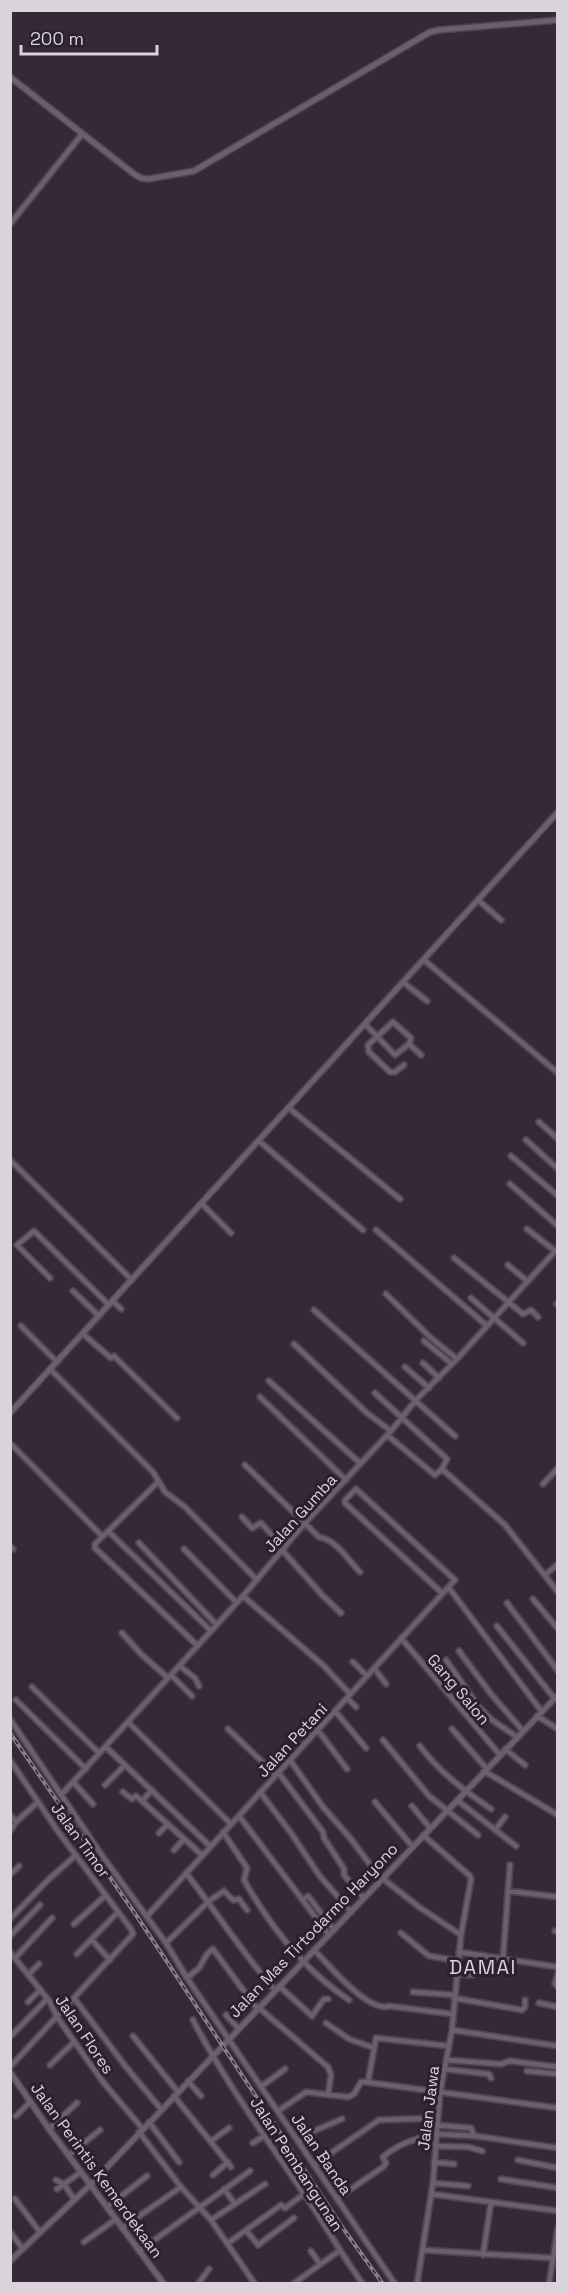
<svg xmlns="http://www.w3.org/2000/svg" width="568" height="2294" font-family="'Space Grotesk',sans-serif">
	<rect width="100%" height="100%" fill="#352937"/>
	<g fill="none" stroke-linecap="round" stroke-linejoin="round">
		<g stroke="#4e444f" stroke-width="8">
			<path id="minor" d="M 10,224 L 82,134
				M 478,900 L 501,920
				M 424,960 L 558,1073
				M 403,982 L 427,1001
				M 365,1024 L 395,1055 L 409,1044 L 421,1055
				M 404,1065 L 395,1072 L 390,1072 L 369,1052 L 368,1045 L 393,1022 L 411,1038 L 409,1044
				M 289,1108 L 400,1199
				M 539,1122 L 558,1139
				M 526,1140 L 558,1169
				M 259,1141 L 363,1230
				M 511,1156 L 558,1196
				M 10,1160 L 132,1280
				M 510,1184 L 558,1226
				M 202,1204 L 231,1233
				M 527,1229 L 555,1251
				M 376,1230 L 486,1325
				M 454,1258 L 523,1314 L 531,1310 L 538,1317
				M 508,1265 L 527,1281
				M 50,1278 L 17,1245 L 34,1231 L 109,1305
				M 73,1291 L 99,1316
				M 386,1294 L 430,1337 L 457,1359
				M 471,1298 L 523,1343
				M 113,1301 L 121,1309
				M 557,1304 L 558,1305
				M 314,1310 L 455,1436
				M 21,1326 L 57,1362
				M 83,1334 L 111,1358 L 114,1356 L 177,1418
				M 424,1341 L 452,1364
				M 294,1344 L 367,1413 L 391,1431
				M 423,1363 L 439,1378
				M 405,1367 L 429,1388
				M 50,1369 L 153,1472 L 165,1492 L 185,1507 L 257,1580
				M 269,1381 L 360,1463
				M 375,1393 L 447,1459 L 442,1469 L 505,1525 L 558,1592
				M 260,1397 L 346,1480
				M 387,1435 L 435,1475 L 442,1469
				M 10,1443 L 102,1536
				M 245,1465 L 319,1537 C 337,1540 348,1560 360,1572
				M 158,1482 L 95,1544 L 95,1548 L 198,1646
				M 543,1484 L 558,1468
				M 242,1517 L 252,1528 L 261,1523 L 284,1548
				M 108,1531 L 211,1631
				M 139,1543 L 216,1624
				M 10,1546 L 13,1549
				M 184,1549 L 236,1602
				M 282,1550 L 323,1596 L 341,1613
				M 545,1575 L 557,1565
				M 449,1588 L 542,1712
				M 243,1596 L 324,1666 L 350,1694
				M 533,1599 L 558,1629
				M 507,1603 L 558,1671
				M 497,1626 L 554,1698
				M 122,1633 L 141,1654 L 168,1678
				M 401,1638 L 500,1755
				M 459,1651 L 491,1694 L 523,1731
				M 446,1660 L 479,1707 L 492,1720 L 517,1737
				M 353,1662 L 367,1676
				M 180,1666 L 195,1678 L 199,1686
				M 374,1668 L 386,1684
				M 171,1675 L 192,1696
				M 32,1687 L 99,1753
				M 347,1698 L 356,1707
				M 16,1700 L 86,1769
				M 335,1711 L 366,1748
				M 537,1716 L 558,1729
				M 10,1719 L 101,1854 L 166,1943 L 187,1978 L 395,2284
				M 128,1722 L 231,1824
				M 228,1729 L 276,1775
				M 317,1729 L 347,1769
				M 452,1729 L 487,1769
				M 383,1740 L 429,1796 L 478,1835
				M 420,1746 C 439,1772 465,1791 491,1809
				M 106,1747 L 210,1846
				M 505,1749 L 525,1765
				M 10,1760 L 57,1830 L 131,1929 L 133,1934 L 10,2067
				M 290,1760 L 323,1807 L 351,1839 L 377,1874 L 419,1907 L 461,1935 L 452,2030 L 440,2093 L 433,2183 L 417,2284
				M 484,1771 L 558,1815
				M 278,1772 L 323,1832 L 324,1838 L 344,1869 L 344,1875 L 364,1898
				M 74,1783 L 93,1804
				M 105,1785 L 125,1765
				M 152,1790 L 142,1801 L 202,1855
				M 123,1792 L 132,1799 L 136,1796 L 142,1801
				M 260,1792 L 291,1833 L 319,1875 L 351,1912
				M 61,1795 L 243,1596 L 305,1523 L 391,1431 L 416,1400 L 457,1359 L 558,1248
				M 457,1800 L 516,1846
				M 375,1802 L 412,1846
				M 412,1806 L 430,1828
				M 10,1815 L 16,1822
				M 239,1816 L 329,1935
				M 495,1830 L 505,1817
				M 10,1831 L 16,1822 L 38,1802
				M 223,1832 L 247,1868 L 244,1880 C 270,1926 304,1970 349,2000
				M 159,1833 L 168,1824
				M 423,1835 L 470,1876 L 471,1880 L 461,1935
				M 174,1850 L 184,1839
				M 186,1873 C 216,1911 242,1953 275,1990
				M 10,1875 L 19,1866
				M 508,1891 L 558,1897
				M 302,1900 L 308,1896 L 334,1930
				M 147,1916 L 455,1580 L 356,1489 L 345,1500 L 345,1503 L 442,1593
				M 10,1919 L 48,1880 L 76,1855
				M 74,1924 L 106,1895
				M 555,1931 L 558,1931
				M 401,1933 L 429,1956 L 459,1961
				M 10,1936 L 40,1905
				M 92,1940 L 110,1960
				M 166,1943 L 209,1901 L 224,1891 L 233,1900 L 239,1899 L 247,1910
				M 314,1950 C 329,1965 368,2013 389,2006 L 452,2014
				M 10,1952 L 50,2002 L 57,2017 L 103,2082 L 142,2128
				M 459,1952 L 558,1967
				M 77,1954 L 118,1912
				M 15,1958 L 52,1918
				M 503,1958 L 510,1865
				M 558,1973 L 555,1984 L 558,1987
				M 458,1974 L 472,1975
				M 28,1975 L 39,1964
				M 187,1978 L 199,1968 L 207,1954 L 213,1949 L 257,2009
				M 279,1986 L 312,2016 L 324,1999 L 328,1999
				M 413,1992 L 455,1995
				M 74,1998 L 126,2067 L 161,2109
				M 454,1998 L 522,2010 L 525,2007 L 525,2000
				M 28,2002 L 40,1990
				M 539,2003 L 558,2007
				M 258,2007 L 328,2067 L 331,2075 L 328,2095
				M 226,2015 L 238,2028
				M 193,2020 C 224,2080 264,2135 302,2191 C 323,2221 341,2254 363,2284
				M 326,2023 L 349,2039 L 374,2048
				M 452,2030 L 558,2046
				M 133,2036 L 178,2092
				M 10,2037 L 47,1999
				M 446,2060 L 501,2064 L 510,2061 L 558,2067
				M 50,2065 L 74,2042
				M 444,2069 L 489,2074 L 491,2078
				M 527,2071 L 558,2074
				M 188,2081 L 201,2096
				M 368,2082 L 376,2038 L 449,2046
				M 262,2086 L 285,2069
				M 174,2096 L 231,2167
				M 278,2111 L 306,2092 L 348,2097 L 354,2094 L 361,2082 L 365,2082 L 558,2108
				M 16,2116 L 30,2102
				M 149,2122 L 179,2162
				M 436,2125 L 471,2128 L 474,2136
				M 49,2129 L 77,2103
				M 139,2132 L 181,2187 L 211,2220 L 255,2284
				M 436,2134 L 476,2136 L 558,2148
				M 211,2141 L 229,2128
				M 300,2142 L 314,2131 L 342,2119
				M 253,2143 L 264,2136
				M 435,2146 L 468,2147 L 482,2151
				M 69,2155 L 100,2130
				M 518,2160 L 558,2168
				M 434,2162 L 454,2164
				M 315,2164 L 379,2120 L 438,2118
				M 213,2175 L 228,2162
				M 501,2179 L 558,2188
				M 56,2180 L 64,2184 L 74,2199
				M 433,2183 L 468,2186
				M 57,2189 L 81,2172
				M 224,2189 L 235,2204
				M 431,2194 L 558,2211
				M 338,2198 L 383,2167 L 386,2163 L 383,2157 C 395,2146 408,2141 423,2137
				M 15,2199 L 40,2232
				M 107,2207 L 147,2176
				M 211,2220 L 265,2184
				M 122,2228 L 181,2187
				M 246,2230 L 258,2245 L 294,2218
				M 10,2232 L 23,2249
				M 84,2242 L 116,2219
				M 228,2243 L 281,2205 L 285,2208 L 304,2194
				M 423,2250 L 552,2258
				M 139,2251 L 250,2171
				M 311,2251 L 320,2264
				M 483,2255 L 491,2202
				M 198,2284 L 209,2269
				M 293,2284 L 339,2251
				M 549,2284 L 558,2228"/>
		</g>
		<g stroke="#4e444f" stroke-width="8">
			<path id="tertiary" d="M 10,77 L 134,174 L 141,178 L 148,179 L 194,171 L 430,32 L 439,30 L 558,20
				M 10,1413 L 558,812
				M 10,2072 L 49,2129 L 164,2284
				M 10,2261 L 90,2185 L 558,1695"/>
		</g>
		<use href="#minor" stroke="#6c5e6e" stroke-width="4.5"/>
		<use href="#tertiary" stroke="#6c5e6e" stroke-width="5"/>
		<g stroke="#897f8a" stroke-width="4">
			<path id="rail" d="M 10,1733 L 136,1915 L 345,2231 L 383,2284"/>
		</g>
		<use href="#rail" stroke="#2b202d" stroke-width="1.5" stroke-dasharray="4.5" stroke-linecap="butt"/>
	</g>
	<g text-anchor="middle" stroke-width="6" stroke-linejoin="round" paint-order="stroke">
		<g font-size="16" fill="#dbd3dc" stroke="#2b202d">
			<text transform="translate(300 1513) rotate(-48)" y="6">Jalan Gumba</text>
			<text transform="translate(459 1689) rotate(50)" y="6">Gang Salon</text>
			<text transform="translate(292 1740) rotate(-47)" y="6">Jalan Petani</text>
			<text transform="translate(81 1840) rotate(54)" y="6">Jalan Timor</text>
			<text transform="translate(313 1930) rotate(-46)" y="6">Jalan Mas Tirtodarmo Haryono</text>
			<text transform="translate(85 2034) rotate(56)" y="6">Jalan Flores</text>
			<text transform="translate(428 2108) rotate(-83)" y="6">Jalan Jawa</text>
			<text transform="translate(322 2154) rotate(56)" y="6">Jalan Banda</text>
			<text transform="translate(297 2164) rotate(57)" y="6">Jalan Pembangunan</text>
			<text transform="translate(97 2170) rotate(54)" y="6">Jalan Perintis Kemerdekaan</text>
		</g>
		<g font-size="20" letter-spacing="1.5" fill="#dbd3dc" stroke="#2b202d">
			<text x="483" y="1974">DAMAI</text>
		</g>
	</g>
	<rect width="568" height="2294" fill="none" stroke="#dbd3dc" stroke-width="24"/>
	<path d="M21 45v9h136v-9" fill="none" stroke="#dbd3dc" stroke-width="3"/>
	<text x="30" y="45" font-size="18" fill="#dbd3dc" stroke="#2b202d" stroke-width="4.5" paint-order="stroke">200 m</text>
</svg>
